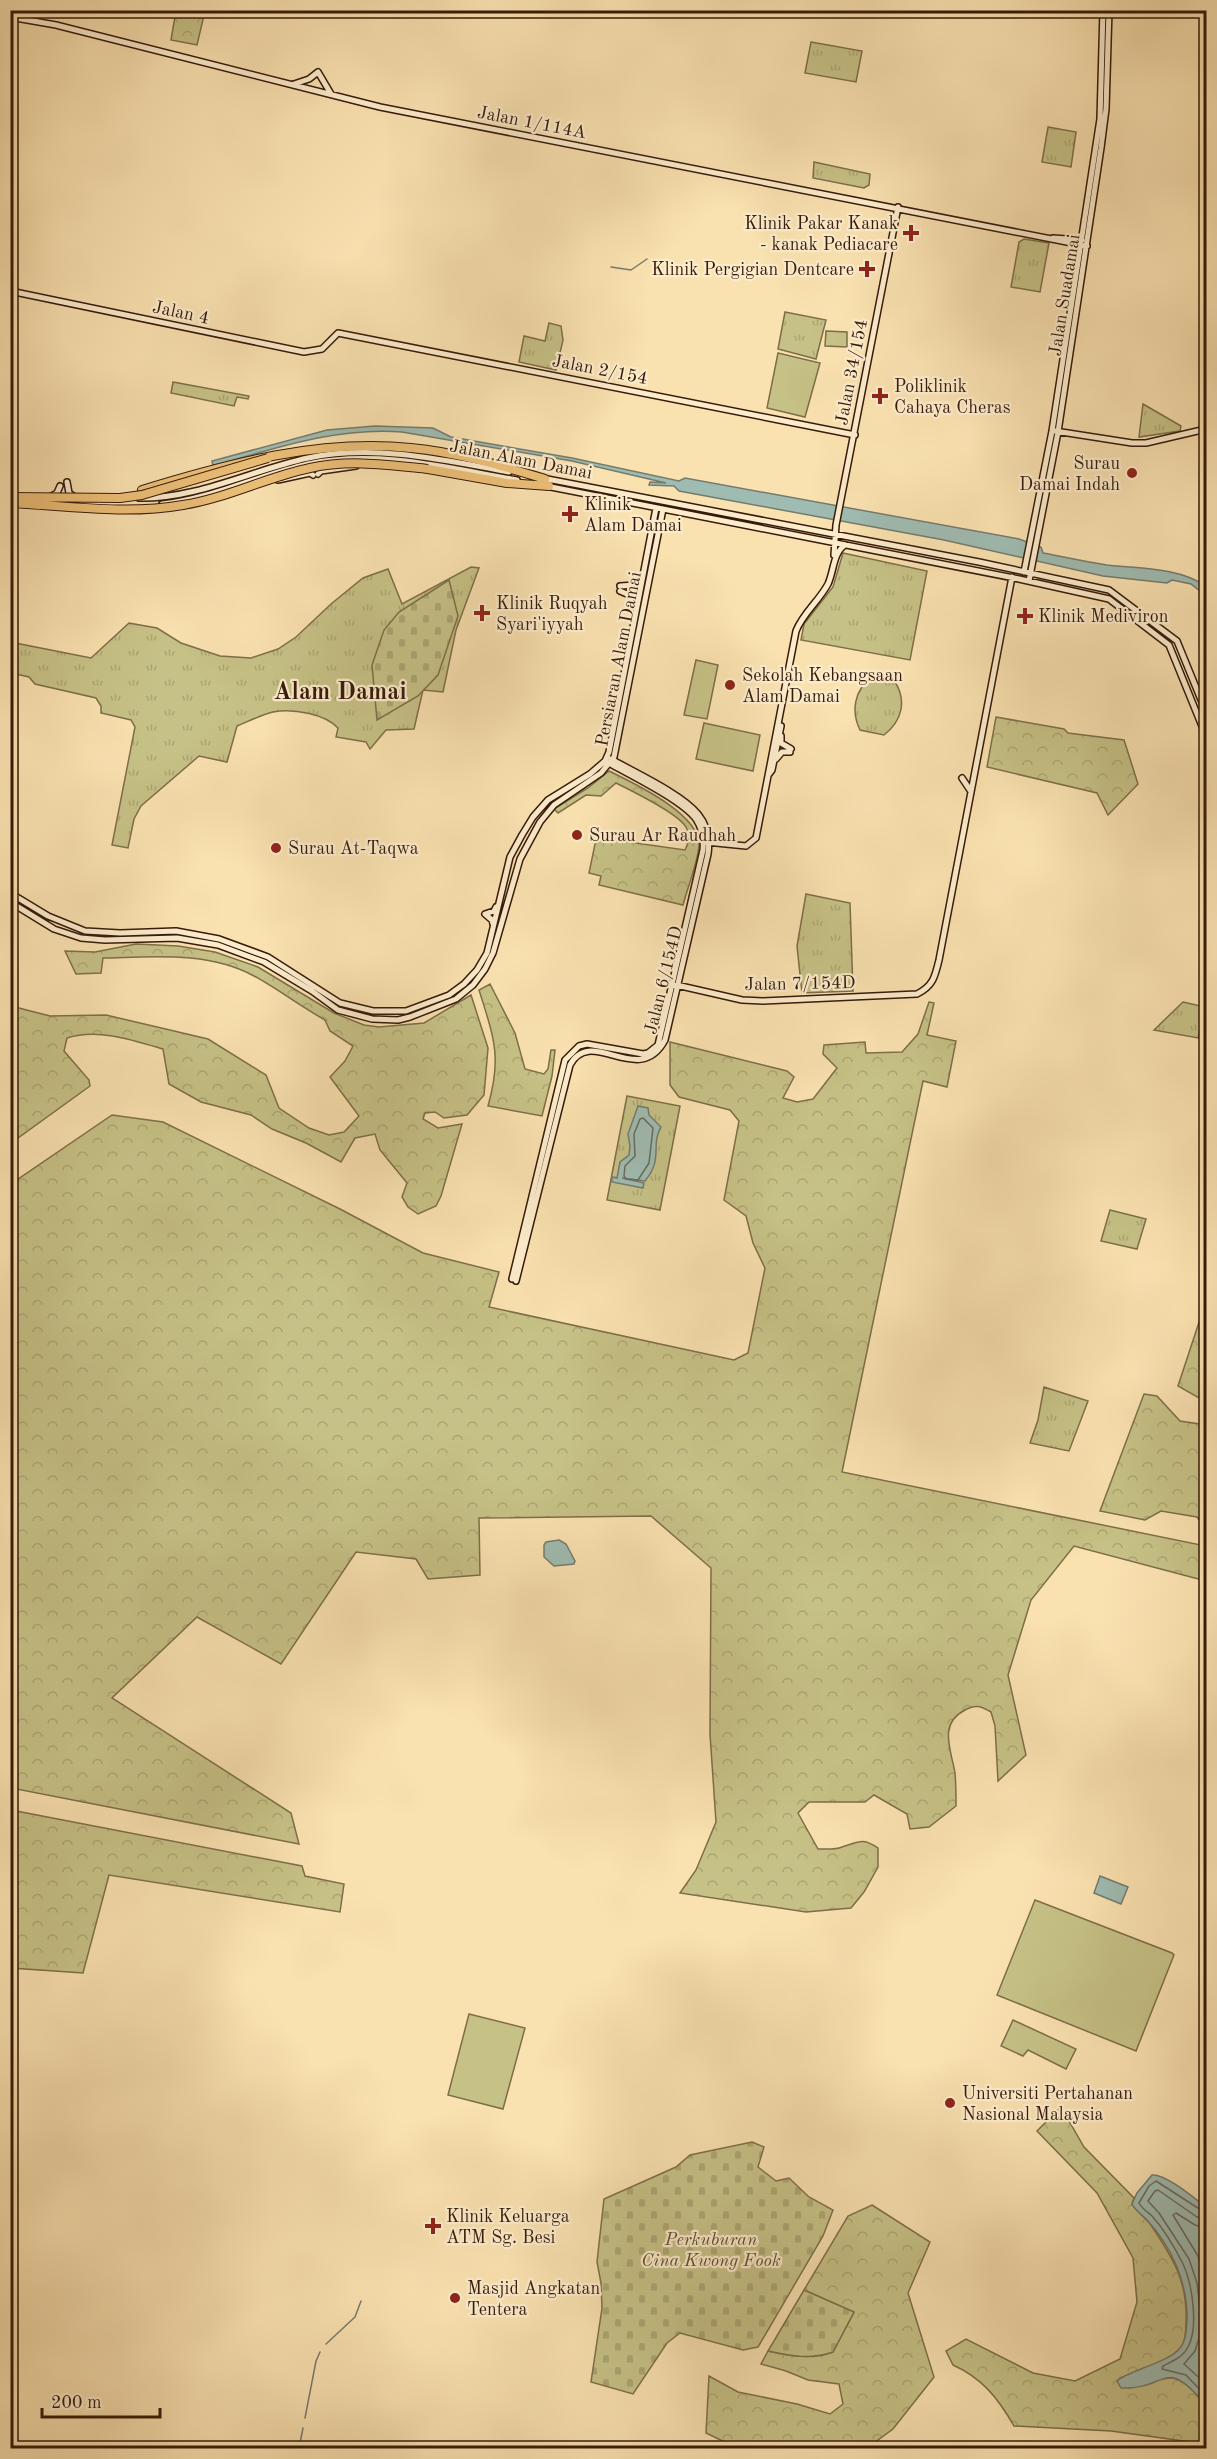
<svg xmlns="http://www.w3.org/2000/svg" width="1217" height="2459" font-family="'Old Standard TT',serif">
	<defs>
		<pattern id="grass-tufts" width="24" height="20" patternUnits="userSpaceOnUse" patternTransform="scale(1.5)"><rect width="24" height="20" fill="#c6c186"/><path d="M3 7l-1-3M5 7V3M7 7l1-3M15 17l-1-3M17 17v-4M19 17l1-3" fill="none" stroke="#aba572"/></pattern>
		<pattern id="forest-crowns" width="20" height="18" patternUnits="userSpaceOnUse" patternTransform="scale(1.5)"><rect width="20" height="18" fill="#c6c186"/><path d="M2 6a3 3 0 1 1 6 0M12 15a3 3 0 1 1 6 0" fill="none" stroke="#aba572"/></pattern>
		<pattern id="cemetery-stones" width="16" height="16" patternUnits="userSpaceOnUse" patternTransform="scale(1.5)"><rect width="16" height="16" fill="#c6c186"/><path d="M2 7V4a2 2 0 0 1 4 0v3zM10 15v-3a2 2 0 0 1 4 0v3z" fill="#aba572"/></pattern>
	</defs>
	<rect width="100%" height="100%" fill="#fae1b0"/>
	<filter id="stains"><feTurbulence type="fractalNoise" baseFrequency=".00333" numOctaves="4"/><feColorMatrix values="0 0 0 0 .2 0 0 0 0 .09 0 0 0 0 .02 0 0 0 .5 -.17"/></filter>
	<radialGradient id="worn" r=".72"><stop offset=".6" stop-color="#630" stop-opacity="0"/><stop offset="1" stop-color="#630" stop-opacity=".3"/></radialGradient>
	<path fill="url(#grass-tufts)" stroke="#7e6e48" stroke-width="1.5" d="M 811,42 L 862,51 L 856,82 L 805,73 Z
		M 1048,127 L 1076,132 L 1071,167 L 1042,162 Z
		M 814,162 L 870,174 L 869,185 L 864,188 L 813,178 Z
		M 1024,239 L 1049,243 L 1040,292 L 1011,287 L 1019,242 Z
		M 785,312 L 826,320 L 816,359 L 778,349 Z
		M 549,323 L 561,326 L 563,340 L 556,370 L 519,362 L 524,336 L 545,341 Z
		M 173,382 L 249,396 L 248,399 L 237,397 L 234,406 L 171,393 Z
		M 1143,404 L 1181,426 L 1180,431 L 1139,437 Z
		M 843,553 L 927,571 L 910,660 L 801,640 L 804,624 L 833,587 Z
		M 471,567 L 479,568 L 456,630 L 443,692 L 423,690 L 414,729 L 386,730 L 370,749 L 366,742 L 336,737 L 338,728 C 325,714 293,708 273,712 C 261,715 249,721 237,726 L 227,762 L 199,756 L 141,806 L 134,819 L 128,848 L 112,845 L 135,727 L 131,720 L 101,713 L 101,706 L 96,698 L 35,684 L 29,677 L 11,673 L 10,642 L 91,658 L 129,623 L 157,628 L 181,643 L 220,656 L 251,658 L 278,649 L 296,637 L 331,604 L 363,578 L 388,569 L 402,604 Z
		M 872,678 L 895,682 C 907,701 902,721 884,735 L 860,730 C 851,712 854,689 872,678 Z
		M 806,894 L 850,903 L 853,991 L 802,993 L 797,946 Z
		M 1183,1002 L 1205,1007 L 1198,1038 L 1154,1030 Z
		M 627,1096 L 680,1106 L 660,1210 L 607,1200 Z
		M 1110,1210 L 1146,1219 L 1137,1249 L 1101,1241 Z
		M 1044,1387 L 1088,1401 L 1069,1451 L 1030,1443 L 1038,1420 Z"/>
	<path fill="url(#forest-crowns)" stroke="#7e6e48" stroke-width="1.5" d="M 176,11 L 205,11 L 197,45 L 171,40 Z
		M 996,717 L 1064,729 L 1068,733 L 1124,740 L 1138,784 L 1108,815 L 1097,793 L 987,767 Z
		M 609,771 C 633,783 701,814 699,846 C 697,865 688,886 683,905 L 599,885 L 601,876 L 589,873 L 595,844 L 600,838 L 685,850 C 689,843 690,834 686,827 C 678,813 632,791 616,783 L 601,796 L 586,795 L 558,813 L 554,809 L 588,788 Z
		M 136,944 L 178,946 L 215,952 L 258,967 L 334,1013 L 364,1025 L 379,1027 L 424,1023 L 471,995 L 488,1048 L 484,1095 L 467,1115 L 444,1118 L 435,1112 L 425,1113 L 423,1119 L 438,1128 L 462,1124 L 441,1196 L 436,1206 L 418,1214 L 408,1207 L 402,1197 L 407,1183 L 380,1150 L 375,1134 L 355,1138 L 341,1162 L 306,1143 L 272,1129 L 251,1115 L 201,1102 L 169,1084 L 163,1049 C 133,1040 97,1028 67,1038 L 64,1051 L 89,1080 L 90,1086 L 11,1143 L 11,1006 L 50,1016 L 106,1015 L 208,1039 L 266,1075 L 279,1108 L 309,1128 L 329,1135 L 344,1132 L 359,1116 L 330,1077 L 345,1061 L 353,1046 L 330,1031 L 325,1020 C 300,1006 278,989 254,976 C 208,951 153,957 103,958 L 101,973 L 76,974 L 65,951 L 95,952 Z
		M 490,984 L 515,1033 L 525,1069 L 544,1074 L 548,1069 L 551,1050 L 555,1050 L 552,1076 L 542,1116 L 488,1106 C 502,1057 494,1038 479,990 Z
		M 929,1002 L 934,1003 L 927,1035 L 956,1041 L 947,1087 L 923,1081 L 842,1472 L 1206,1546 L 1206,1581 L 1074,1546 L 1031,1600 L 1008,1675 L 1026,1755 L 998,1781 L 995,1726 L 991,1712 C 981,1706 975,1704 965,1710 C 938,1724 951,1749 955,1773 C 956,1784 956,1795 956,1806 L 929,1827 L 910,1829 L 907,1814 L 874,1795 L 865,1802 L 809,1802 L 798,1813 L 818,1849 C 826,1849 835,1850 842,1847 C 859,1842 862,1837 878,1848 L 878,1867 L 864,1892 L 851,1908 L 806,1912 L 680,1893 L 696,1870 L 716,1822 L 710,1734 L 711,1568 L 651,1516 L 479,1518 L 480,1575 L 428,1579 L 416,1559 L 356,1552 L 281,1664 L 197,1617 L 112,1698 L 291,1813 L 299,1844 L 11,1788 L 11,1184 L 112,1115 L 163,1122 L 340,1209 L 423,1253 L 499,1272 L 489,1307 L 734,1360 L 748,1353 L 765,1268 L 753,1243 L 746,1216 L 724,1200 L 739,1121 L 730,1110 L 679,1097 L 670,1085 L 670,1042 L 787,1071 L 794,1077 L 783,1098 L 797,1102 L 813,1099 L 837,1068 L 823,1054 L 824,1045 L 865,1042 L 866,1053 L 902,1052 L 918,1034 Z
		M 1206,1301 L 1206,1402 L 1178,1386 Z
		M 1144,1394 L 1157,1396 L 1180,1421 L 1206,1425 L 1205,1528 L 1197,1517 L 1161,1511 L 1145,1520 L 1100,1511 Z
		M 11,1810 L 302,1866 L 305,1876 L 344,1884 L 340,1912 L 109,1875 L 83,1973 L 11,1968 Z
		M 1061,2107 L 1084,2147 L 1134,2198 L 1132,2204 C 1137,2212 1145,2217 1151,2225 C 1173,2258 1188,2281 1186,2323 C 1186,2331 1186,2339 1182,2346 C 1171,2361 1138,2372 1120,2378 L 1129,2388 C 1173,2378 1173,2366 1206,2405 L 1206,2446 L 1198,2443 L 1111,2431 L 1014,2426 C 998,2398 982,2378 953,2365 L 946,2351 L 966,2339 L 1033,2373 L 1075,2381 L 1120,2359 L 1137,2302 L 1133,2258 L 1097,2193 L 1037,2131 Z
		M 872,2205 L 930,2242 L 908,2293 L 934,2377 L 893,2429 L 867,2448 L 750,2448 L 733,2446 L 706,2433 L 709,2376 L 738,2392 L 797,2404 L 830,2414 L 843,2404 L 839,2384 L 808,2380 L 786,2371 L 761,2364 L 768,2351 C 791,2356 810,2360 833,2352 L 854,2312 L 804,2290 L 848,2216 Z"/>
	<path fill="url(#cemetery-stones)" stroke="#7e6e48" stroke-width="1.5" d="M 449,580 L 458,616 L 438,675 L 418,696 L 377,720 L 372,665 L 384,630 L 399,612 Z
		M 752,2142 L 764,2147 L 758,2167 L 776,2181 L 789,2178 L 809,2197 L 833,2210 L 823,2236 L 758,2347 L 743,2350 L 680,2333 L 667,2343 L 633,2394 L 591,2382 L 602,2308 L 601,2283 L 597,2262 L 604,2199 L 676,2167 L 690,2155 Z
		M 804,2290 L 854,2312 L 833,2352 C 810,2360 791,2356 768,2351 Z"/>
	<path fill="#c6c186" stroke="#7e6e48" stroke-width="1.5" d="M 826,331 L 847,332 L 847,347 L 825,346 Z
		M 778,353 L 820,363 L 805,417 L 767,408 Z
		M 696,660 L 718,665 L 707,719 L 684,715 Z
		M 704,723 L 760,735 L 753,771 L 696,759 Z
		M 1035,1900 L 1172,1953 L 1174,1955 L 1136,2051 L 997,1995 Z
		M 469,2014 L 525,2028 L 503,2109 L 448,2095 Z
		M 1013,2020 L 1076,2049 L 1066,2069 L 1028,2050 L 1023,2056 L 1001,2046 Z"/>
	<path fill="#9fbcb2" stroke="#757b6e" stroke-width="1.5" d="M 375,426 L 433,428 L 451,437 L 572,458 L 679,481 L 685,478 L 1019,539 L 1041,547 L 1043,553 C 1065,557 1086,562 1107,565 C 1141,569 1177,567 1206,586 L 1206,596 L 1191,584 L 1172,580 L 1167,583 L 1103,576 L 944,540 L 679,491 L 674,486 L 649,485 L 650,482 L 666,483 L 572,461 L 402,432 C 337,427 276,448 213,466 L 212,461 L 327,430 Z
		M 638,1106 L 648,1108 L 649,1115 L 661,1127 C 650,1146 664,1158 645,1181 L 622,1178 L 644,1183 L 643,1188 L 612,1182 L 612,1177 L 617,1178 L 620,1162 L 629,1155 L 630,1146 L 628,1134 Z
		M 559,1540 L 566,1544 L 575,1561 L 574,1564 L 554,1566 L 544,1557 L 544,1545 L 546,1542 Z
		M 1100,1876 L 1128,1887 L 1121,1904 L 1094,1893 Z
		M 1152,2175 C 1166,2174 1194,2198 1206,2207 L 1206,2405 C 1163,2354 1169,2390 1121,2388 L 1117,2381 C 1124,2373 1163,2363 1175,2353 C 1186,2345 1186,2333 1187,2320 C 1188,2284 1172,2247 1147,2220 C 1142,2215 1136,2211 1132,2204 L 1137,2193 Z"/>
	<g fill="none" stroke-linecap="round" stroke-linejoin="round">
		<path stroke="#6a6b5e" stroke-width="1.5" d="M 643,1118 L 653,1128 L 649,1163 L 638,1180 L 626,1179 L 624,1176 L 625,1166 L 635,1156 L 634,1134 L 640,1119 Z
			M 1206,2211 L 1201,2210 L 1156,2181 L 1149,2186 L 1139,2203 C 1142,2209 1147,2211 1152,2216 C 1163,2228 1175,2248 1183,2264 C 1192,2283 1199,2327 1188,2347 C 1183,2357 1173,2361 1163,2366 L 1162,2369 L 1186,2375 L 1206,2396
			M 1206,2219 L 1197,2217 L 1158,2190 L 1155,2191 L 1148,2201 L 1159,2213 L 1189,2259 L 1197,2283 L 1200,2308 L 1199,2338 L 1195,2351 L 1184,2364 L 1206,2384
			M 1206,2228 L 1195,2225 L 1176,2213 L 1173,2215 L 1198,2256 L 1206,2287"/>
		<path stroke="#757b6e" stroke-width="1.5" d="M 611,267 L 631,270 L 647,259
			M 326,2344 L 355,2317 L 361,2301
			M 305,2418 L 316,2361 L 320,2352
			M 299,2448 L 303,2428"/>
		<g stroke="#361a09" stroke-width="8">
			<path id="secondary" d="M 10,17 L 56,25 L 380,107 L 1087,246
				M 294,84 L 309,79 L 318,72 L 331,94
				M 1053,238 L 1082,240
				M 10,291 L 304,352 L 322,349 L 338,333 L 855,435
				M 1055,431 L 1132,443 L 1146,443 L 1206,429
				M 318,474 L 321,471 L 356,466
				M 542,478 L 979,562 L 1109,590 L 1177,641 L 1206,712
				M 278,480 L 310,473 L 313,475
				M 67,482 L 69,493 L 76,498
				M 546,486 L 1019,579 L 1109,599 L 1169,645 L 1206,736
				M 50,497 L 57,493 L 60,486
				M 139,498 C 197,499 252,470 308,458 C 375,444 444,460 509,472
				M 162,504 C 210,499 259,475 308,464 C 378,449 448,468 517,480
				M 834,555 L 836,525 L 898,207
				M 1024,572 L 1052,431 L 1100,119 L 1103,10
				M 1029,581 L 1058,432 L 1101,148 L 1106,109 L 1109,10
				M 620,586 L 635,585 L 641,578
				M 620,591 L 634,597 L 636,604
				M 781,736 L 781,743 L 791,749
				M 776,759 L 782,752 L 790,752
				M 769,774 L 772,770 L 781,726
				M 962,778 L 970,790
				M 706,842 L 746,846 L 756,838 L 796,631 C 803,613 819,601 828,584 C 834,571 833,553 845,545
				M 10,893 L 48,916 L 85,931 L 120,933 L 176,931 L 219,939 L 268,957 L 340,1003 L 373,1011 L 406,1011 L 449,995 L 464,984 L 477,970 L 487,953 L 510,857 L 522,835 L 533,817 L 548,800 L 590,774 L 605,761 L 609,752 L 656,508
				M 10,902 L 54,929 L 81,938 L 105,940 L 177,938 L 218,945 L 264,962 L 312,991 L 338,1010 L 372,1019 L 398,1020 L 410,1017 L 456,999 L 473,985 L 485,969 L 493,953 L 520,859 L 540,822 L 554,805 L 601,773 L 614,757 L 663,509
				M 493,924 L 492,920 L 485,914 L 494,911 L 496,907
				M 672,984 L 742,1000 L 763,1001 L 917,994 C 933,986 935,977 939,960 L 1012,577
				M 512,1279 L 565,1060 L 579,1046 L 587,1044 L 643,1054 L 648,1053 L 658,1045 L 703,850 C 704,839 702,828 696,819 C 682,800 630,775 609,763
				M 516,1281 L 570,1065 C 591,1025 639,1089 665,1040 L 708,854 C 710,839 707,825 698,814 C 682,794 634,772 611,759"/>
		</g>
		<g stroke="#361a09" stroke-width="10">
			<path id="highway" d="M 428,469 L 507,483 L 549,486
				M 142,490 C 229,463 320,439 411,448 C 456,452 502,466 545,479"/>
		</g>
		<use href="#secondary" stroke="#fceccc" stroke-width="5"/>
		<use href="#highway" stroke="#edc078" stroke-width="8"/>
		<g stroke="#361a09" stroke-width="10" stroke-linecap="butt">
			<path id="highway-bridge" d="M 10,497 L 120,498 L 142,495 L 268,458
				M 10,503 C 68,506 126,515 183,505 C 227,498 267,477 310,468 C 349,459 389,465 428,469"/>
		</g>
		<use href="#highway-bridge" stroke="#edc078" stroke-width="8"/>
	</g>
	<g fill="#8f2418" stroke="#fceccc" stroke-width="2">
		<path d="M908 224h6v6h6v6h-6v6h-6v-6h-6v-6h6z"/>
		<path d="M864 260h6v6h6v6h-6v6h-6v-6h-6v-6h6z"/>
		<path d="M877 387h6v6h6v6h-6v6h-6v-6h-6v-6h6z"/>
		<circle cx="1132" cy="473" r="6"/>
		<path d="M567 505h6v6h6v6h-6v6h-6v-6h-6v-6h6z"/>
		<path d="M479 604h6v6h6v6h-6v6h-6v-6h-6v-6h6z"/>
		<path d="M1022 607h6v6h6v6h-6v6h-6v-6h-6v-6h6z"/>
		<circle cx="730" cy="685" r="6"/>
		<circle cx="577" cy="835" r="6"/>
		<circle cx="276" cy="848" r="6"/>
		<circle cx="950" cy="2103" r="6"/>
		<path d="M430 2217h6v6h6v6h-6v6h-6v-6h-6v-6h6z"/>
		<circle cx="455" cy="2298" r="6"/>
	</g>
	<g text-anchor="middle" stroke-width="4.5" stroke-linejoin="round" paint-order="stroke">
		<g font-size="18" fill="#361a09" stroke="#fceccc">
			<text transform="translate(532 122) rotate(11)" y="6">Jalan 1/114A</text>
			<text transform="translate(1064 295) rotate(-81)" y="6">Jalan Suadamai</text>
			<text transform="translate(181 312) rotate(12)" y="6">Jalan 4</text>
			<text transform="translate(600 369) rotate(11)" y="6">Jalan 2/154</text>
			<text transform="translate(851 372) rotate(-79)" y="6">Jalan 34/154</text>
			<text transform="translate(521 459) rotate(11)" y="6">Jalan Alam Damai</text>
			<text transform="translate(618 659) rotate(-79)" y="6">Persiaran Alam Damai</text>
			<text transform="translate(663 980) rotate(-76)" y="6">Jalan 6/154D</text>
			<text transform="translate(800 983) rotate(-1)" y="6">Jalan 7/154D</text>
		</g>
		<g font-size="18" fill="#361a09" stroke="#fceccc" text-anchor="start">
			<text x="898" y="229" text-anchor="end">Klinik Pakar Kanak<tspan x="898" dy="21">- kanak Pediacare</tspan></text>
			<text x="854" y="275" text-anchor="end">Klinik Pergigian Dentcare</text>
			<text x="894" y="392">Poliklinik<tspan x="894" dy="21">Cahaya Cheras</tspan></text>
			<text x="1120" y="469" text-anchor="end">Surau<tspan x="1120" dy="21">Damai Indah</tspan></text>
			<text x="584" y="510">Klinik<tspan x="584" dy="21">Alam Damai</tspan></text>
			<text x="496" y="609">Klinik Ruqyah<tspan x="496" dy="21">Syari'iyyah</tspan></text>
			<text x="1038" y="622">Klinik Mediviron</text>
			<text x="742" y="681">Sekolah Kebangsaan<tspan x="742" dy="21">Alam Damai</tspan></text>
			<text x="589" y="841">Surau Ar Raudhah</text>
			<text x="288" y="854">Surau At-Taqwa</text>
			<text x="962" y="2099">Universiti Pertahanan<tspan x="962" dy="21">Nasional Malaysia</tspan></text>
			<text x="446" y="2222">Klinik Keluarga<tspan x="446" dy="21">ATM Sg. Besi</tspan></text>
			<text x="467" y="2294">Masjid Angkatan<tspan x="467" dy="21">Tentera</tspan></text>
		</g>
		<g font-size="18" font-style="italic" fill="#614c2e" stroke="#fceccc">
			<text x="711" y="2245">Perkuburan<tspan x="711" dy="21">Cina Kwong Fook</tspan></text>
		</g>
		<g font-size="24" font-weight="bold" fill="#361a09" stroke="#fceccc">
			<text x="340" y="699">Alam Damai</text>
		</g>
	</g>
	<rect width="1217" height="2459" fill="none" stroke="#fae1b0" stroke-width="36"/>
	<rect x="12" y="12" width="1193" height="2435" fill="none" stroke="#361a09" stroke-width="3"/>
	<rect x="18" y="18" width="1181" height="2423" fill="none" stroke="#361a09" stroke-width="1.5"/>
	<path d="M42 2408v9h118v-9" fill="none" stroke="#361a09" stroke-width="3"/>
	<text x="51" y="2408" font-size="18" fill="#361a09" stroke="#fceccc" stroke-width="4.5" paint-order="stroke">200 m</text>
	<rect width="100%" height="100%" filter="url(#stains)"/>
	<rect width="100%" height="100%" fill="url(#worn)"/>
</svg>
